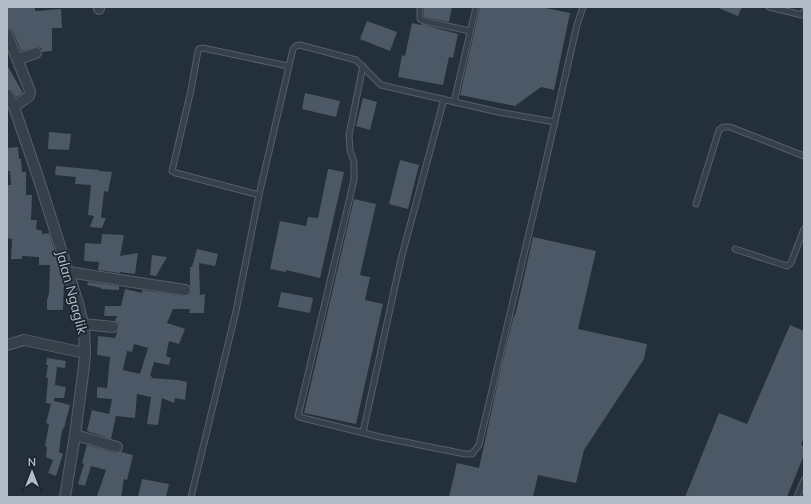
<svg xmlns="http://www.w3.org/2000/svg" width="811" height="504" font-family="Mulish,sans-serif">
	<rect width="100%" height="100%" fill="#232f3a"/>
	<path fill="#4c5865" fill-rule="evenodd" d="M 7,7 L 35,7 L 35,11 L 61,9 L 62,28 L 52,28 L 52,51 L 42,52 L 41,48 L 37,47 L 21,51 L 13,31 L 11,29 L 7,28 Z
		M 424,7 L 452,7 L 449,22 L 424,17 Z
		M 480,7 L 541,7 L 570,13 L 554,90 L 541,87 L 515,106 L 460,95 Z
		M 716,7 L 742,7 L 738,16 Z
		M 367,21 L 397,32 L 390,51 L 360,39 Z
		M 412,23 L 421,25 L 421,24 L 458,34 L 453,58 L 449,57 L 443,85 L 398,77 L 402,55 L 405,56 Z
		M 7,65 L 23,93 L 16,97 L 12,91 L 7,88 Z
		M 305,93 L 340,101 L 336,117 L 302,109 Z
		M 363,98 L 377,102 L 370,130 L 356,126 Z
		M 49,132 L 71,134 L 69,150 L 48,149 Z
		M 18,147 L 19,159 L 21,159 L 22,172 L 26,172 L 26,195 L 32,195 L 31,220 L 37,220 L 36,229 L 42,231 L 42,234 L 49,233 L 63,276 L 64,284 L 63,310 L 47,310 L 47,300 L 49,293 L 50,265 L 39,265 L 39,257 L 22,256 L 22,259 L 11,259 L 12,239 L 7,238 L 7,185 L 11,185 L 10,171 L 7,171 L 7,148 Z
		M 400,160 L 419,165 L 408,209 L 389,204 Z
		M 56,166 L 99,170 L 99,171 L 112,172 L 108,192 L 104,191 L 101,218 L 106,218 L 102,228 L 90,227 L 94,216 L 88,215 L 91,185 L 75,184 L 76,177 L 55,175 Z
		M 328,169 L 344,172 L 320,278 L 286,270 L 286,272 L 270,269 L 280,221 L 306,226 L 308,217 L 318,218 Z
		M 354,199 L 376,204 L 360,275 L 370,277 L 365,300 L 383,304 L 356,424 L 304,413 Z
		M 102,234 L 124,235 L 120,256 L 138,253 L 135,274 L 120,272 L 120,273 L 98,270 L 99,262 L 84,261 L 85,243 L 101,244 Z
		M 533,237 L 596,251 L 578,329 L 647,344 L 644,359 L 584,450 L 576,483 L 538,475 L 533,497 L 449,497 L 457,463 L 479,468 L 501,368 L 514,315 L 515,316 Z
		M 197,249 L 218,254 L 215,266 L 199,263 L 200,295 L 205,294 L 204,313 L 189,313 L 190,309 L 173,309 L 167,323 L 185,329 L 179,344 L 169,341 L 166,356 L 171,358 L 169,365 L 154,362 L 150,376 L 152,376 L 151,378 L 178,380 L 187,382 L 185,400 L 175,398 L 174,403 L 162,398 L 158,425 L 147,424 L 151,397 L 137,394 L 135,418 L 116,416 L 111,439 L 87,431 L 92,410 L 109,414 L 112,399 L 97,398 L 97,387 L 107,388 L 110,357 L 97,355 L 98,336 L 115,338 L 119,327 L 119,324 L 115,321 L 117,316 L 104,316 L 105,306 L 121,306 L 125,289 L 142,293 L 142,290 L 184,296 L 190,294 L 191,291 L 190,286 L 190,267 L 192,267 ZM 134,344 L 148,348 L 140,374 L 123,370 L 127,351 L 132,352 Z
		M 152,255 L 167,257 L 156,276 L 150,275 Z
		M 88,282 L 119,286 L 119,290 L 101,289 L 101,288 L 87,285 Z
		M 281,292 L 313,298 L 310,313 L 278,307 Z
		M 790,325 L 804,331 L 804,437 L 801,445 L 804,446 L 804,455 L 787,497 L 685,497 L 719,413 L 747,424 Z
		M 47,358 L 66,361 L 65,368 L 57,367 L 55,385 L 66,387 L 64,398 L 54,398 L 54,401 L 70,405 L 64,428 L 63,428 L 61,436 L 59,452 L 63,454 L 56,476 L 48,473 L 53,460 L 46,457 L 47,447 L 45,446 L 49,424 L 46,423 L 51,404 L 46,403 L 48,378 L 46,378 L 48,365 L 46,365 Z
		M 87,445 L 115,453 L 121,452 L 133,455 L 127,480 L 124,479 L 121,497 L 97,496 L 106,470 L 91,466 L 85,486 L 78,484 L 84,464 L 82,463 Z
		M 142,479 L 169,484 L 166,497 L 138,497 Z"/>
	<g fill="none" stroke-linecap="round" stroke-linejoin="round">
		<g stroke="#555e68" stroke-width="7">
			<path id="service" d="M 420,7 L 420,19 L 424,21 L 470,31
				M 769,7 L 802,15 L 804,11
				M 363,66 L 349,135 L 350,150 L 354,162 L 354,180 L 298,416 L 299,417 L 380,437 L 465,454 L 472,454 L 479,445 L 542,178 L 577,25 L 583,7
				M 454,102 L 476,7
				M 259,195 L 176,173 L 172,171 L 191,90 L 198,51 L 199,49 L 203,48 L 288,66
				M 696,204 L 719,130 L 723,127 L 730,127 L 804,156
				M 735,249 L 787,266 L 791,263 L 804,229
				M 363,432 L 401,259 L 444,99
				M 191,497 L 236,311 L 259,195 L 293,49 L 296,46 L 300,45 L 356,60 L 381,85 L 498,112 L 555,122
				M 797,497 L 804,480"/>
		</g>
		<g stroke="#555e68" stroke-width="12">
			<path id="minor" d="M 99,7 L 99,9
				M 7,34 L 30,91 L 29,96 L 14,107
				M 18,59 L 36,53
				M 7,94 L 14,107 L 39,180 L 78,303 L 84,328 L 85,353 L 84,366 L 75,435 L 65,497
				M 68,272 L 185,290
				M 83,324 L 113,327
				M 7,345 L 24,340 L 85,353
				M 75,435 L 117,447"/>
		</g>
		<use href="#service" stroke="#37404a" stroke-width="5"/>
		<use href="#minor" stroke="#37404a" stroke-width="10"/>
	</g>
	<g text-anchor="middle" stroke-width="3.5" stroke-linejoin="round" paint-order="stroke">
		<g font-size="14" fill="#b2bbc6" stroke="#1c252f">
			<text transform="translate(72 292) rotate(75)" y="5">Jalan Ngaglik</text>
		</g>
	</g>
	<rect width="811" height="504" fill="none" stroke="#b2bbc6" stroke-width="16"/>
	<g transform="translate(32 472)" stroke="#1c252f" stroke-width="3" paint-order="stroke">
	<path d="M0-3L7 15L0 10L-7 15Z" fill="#b2bbc6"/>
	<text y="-6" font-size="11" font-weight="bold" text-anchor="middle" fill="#b2bbc6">N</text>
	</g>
</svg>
